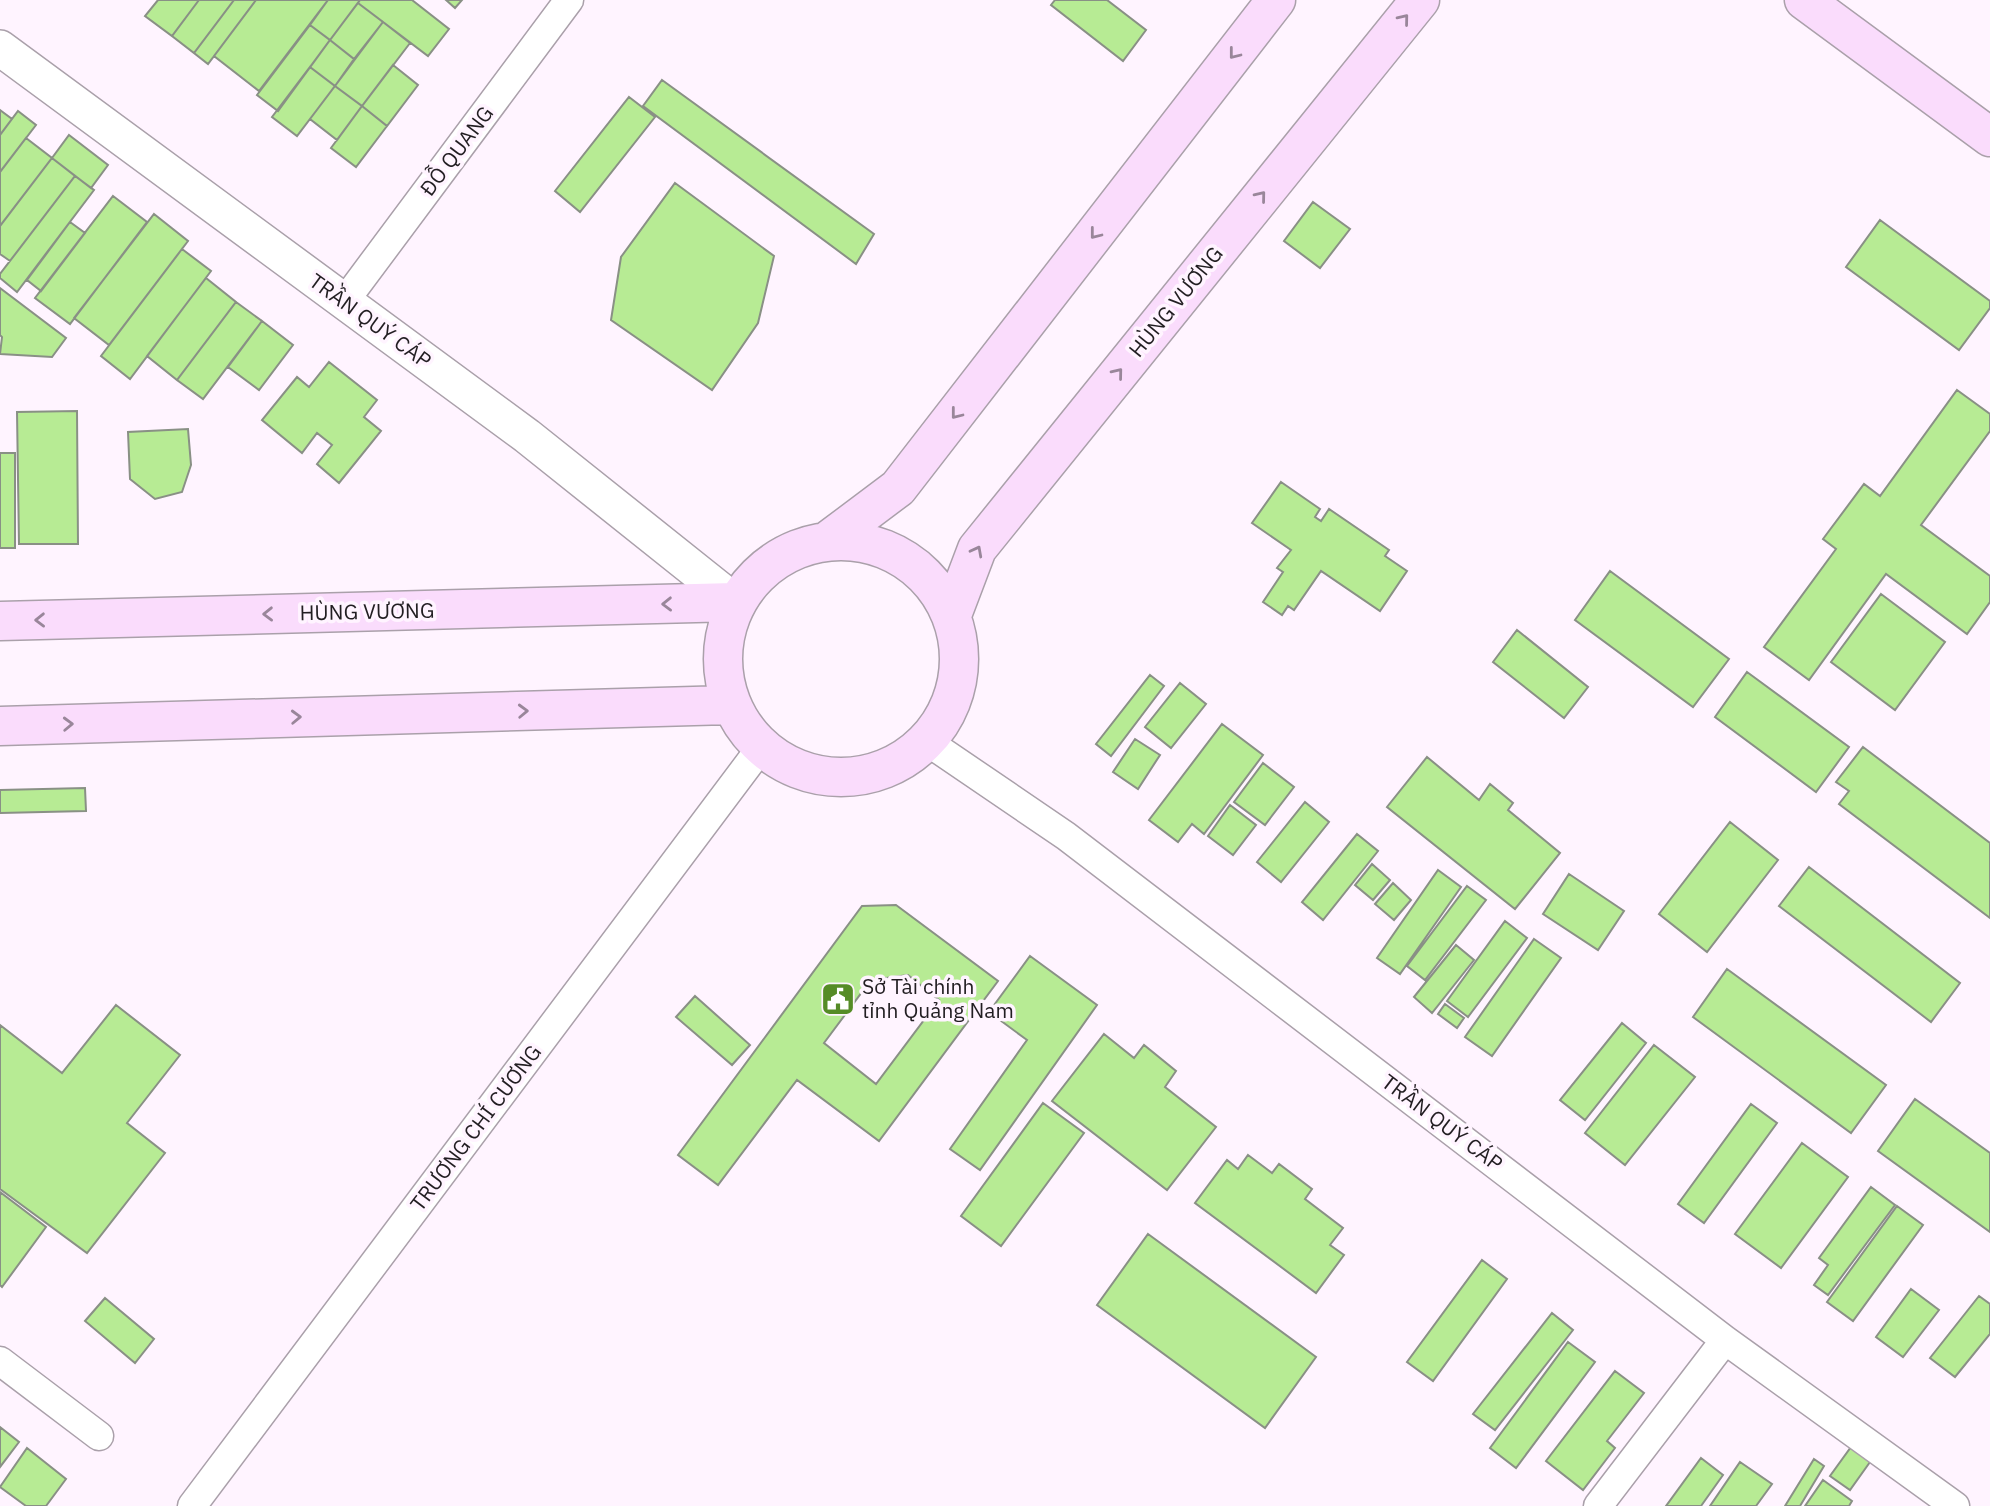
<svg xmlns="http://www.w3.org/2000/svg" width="1990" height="1506" font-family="'IBM Plex Sans',sans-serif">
	<rect width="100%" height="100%" fill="#fff4ff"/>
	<path fill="#b7eb94" stroke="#899085" stroke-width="2" fill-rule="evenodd" d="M 199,0 L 172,36 L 145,16 L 158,0 Z
		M 199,0 L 234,0 L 194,53 L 172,36 Z
		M 234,0 L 256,0 L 208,64 L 194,53 Z
		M 256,0 L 328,0 L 259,91 L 214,56 Z
		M 328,0 L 360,0 L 330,40 L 310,25 Z
		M 360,0 L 412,0 L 449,29 L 428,56 L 358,3 Z
		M 446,0 L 462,0 L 455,8 Z
		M 1055,0 L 1107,0 L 1146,30 L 1123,61 L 1051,5 Z
		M 358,3 L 383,22 L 354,59 L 330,40 Z
		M 383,22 L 410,43 L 362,106 L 335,86 Z
		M 310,25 L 330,40 L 278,111 L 257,95 Z
		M 330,40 L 354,59 L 335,86 L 310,67 Z
		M 393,65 L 418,85 L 387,126 L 362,106 Z
		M 310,67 L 335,86 L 297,136 L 272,117 Z
		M 662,80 L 874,234 L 856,264 L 643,106 Z
		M 335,86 L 362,106 L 337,140 L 310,119 Z
		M 629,97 L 655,117 L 580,212 L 555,191 Z
		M 362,106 L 387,126 L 356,167 L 331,148 Z
		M 0,110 L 12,119 L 0,135 Z
		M 18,111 L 36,125 L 0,172 L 0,135 Z
		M 69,135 L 108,165 L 91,188 L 52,158 Z
		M 26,138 L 52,158 L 0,226 L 0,172 Z
		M 52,158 L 75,176 L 10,261 L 0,254 L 0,226 Z
		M 75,176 L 94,190 L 17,292 L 0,278 L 0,274 Z
		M 675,183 L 774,256 L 758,323 L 712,390 L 611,320 L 621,257 Z
		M 113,196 L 147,222 L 70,324 L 35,298 Z
		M 1313,202 L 1350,229 L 1320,268 L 1284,241 Z
		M 154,214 L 188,241 L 109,345 L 74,318 Z
		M 1880,220 L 1990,301 L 1990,308 L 1959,350 L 1846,267 Z
		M 70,222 L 85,233 L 41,291 L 27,280 Z
		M 182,249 L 211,271 L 130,379 L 101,356 Z
		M 206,278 L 236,302 L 177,380 L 147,356 Z
		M 0,288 L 66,338 L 52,357 L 0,354 L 2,337 L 0,335 Z
		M 236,302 L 262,321 L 203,399 L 177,380 Z
		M 262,321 L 293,345 L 259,390 L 228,367 Z
		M 329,362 L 377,400 L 364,417 L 381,431 L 339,483 L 317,464 L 332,445 L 317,433 L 302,453 L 262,420 L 297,377 L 309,387 Z
		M 1957,390 L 1990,414 L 1990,431 L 1921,525 L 1990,576 L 1990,602 L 1967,634 L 1886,574 L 1809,680 L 1764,647 L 1836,549 L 1823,539 L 1864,484 L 1880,496 Z
		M 77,411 L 78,544 L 19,544 L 17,412 Z
		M 188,429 L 191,465 L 182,492 L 155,499 L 130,479 L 128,432 Z
		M 0,453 L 15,453 L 15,548 L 0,548 Z
		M 1281,482 L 1320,509 L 1315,517 L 1321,521 L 1329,509 L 1389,550 L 1385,556 L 1407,571 L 1380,611 L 1321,571 L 1294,610 L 1288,606 L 1282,615 L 1263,602 L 1283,572 L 1277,568 L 1291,550 L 1252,523 Z
		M 1610,571 L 1729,659 L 1693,707 L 1575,620 Z
		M 1881,594 L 1945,642 L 1895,710 L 1831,662 Z
		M 1517,630 L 1588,687 L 1564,718 L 1493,662 Z
		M 1747,672 L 1849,747 L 1816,792 L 1715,717 Z
		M 1150,675 L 1164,686 L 1111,756 L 1096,744 Z
		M 1180,683 L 1206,704 L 1171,748 L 1145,727 Z
		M 1222,724 L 1263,755 L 1204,834 L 1192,824 L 1178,842 L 1149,820 Z
		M 1135,739 L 1160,755 L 1138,789 L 1113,772 Z
		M 1863,747 L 1990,843 L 1990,918 L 1839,804 L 1849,791 L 1836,782 Z
		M 1427,757 L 1479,800 L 1490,784 L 1513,803 L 1508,810 L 1560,853 L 1515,909 L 1387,807 Z
		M 1263,763 L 1294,787 L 1265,825 L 1234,802 Z
		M 85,788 L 86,811 L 0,813 L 0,790 Z
		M 1305,802 L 1329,822 L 1281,882 L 1257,862 Z
		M 1230,805 L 1256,825 L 1233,855 L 1208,836 Z
		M 1730,822 L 1778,860 L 1707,952 L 1659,914 Z
		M 1357,834 L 1378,851 L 1323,920 L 1302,902 Z
		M 1372,864 L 1390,880 L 1373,900 L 1355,885 Z
		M 1809,867 L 1960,983 L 1931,1022 L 1779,906 Z
		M 1438,870 L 1461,887 L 1400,974 L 1377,958 Z
		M 1569,874 L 1624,911 L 1598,950 L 1543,914 Z
		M 1393,883 L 1411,900 L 1394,920 L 1375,904 Z
		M 1467,886 L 1486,900 L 1425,980 L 1407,966 Z
		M 896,905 L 998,981 L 879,1141 L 797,1080 L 718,1185 L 678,1155 L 862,906 ZM 908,975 L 939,1000 L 876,1084 L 824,1043 L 871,980 Z
		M 1505,921 L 1527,938 L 1468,1017 L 1447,1001 Z
		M 1534,939 L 1561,958 L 1492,1056 L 1465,1037 Z
		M 1456,945 L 1474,960 L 1432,1013 L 1414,997 Z
		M 1030,956 L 1097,1005 L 980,1170 L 950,1149 L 1027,1040 L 989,1012 Z
		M 1727,969 L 1886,1085 L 1851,1133 L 1693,1017 Z
		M 695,996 L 750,1045 L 732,1065 L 676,1017 Z
		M 1445,1004 L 1464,1018 L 1457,1028 L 1438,1014 Z
		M 116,1005 L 180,1055 L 127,1123 L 165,1153 L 87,1253 L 0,1189 L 0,1025 L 62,1073 Z
		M 1622,1023 L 1646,1043 L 1585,1120 L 1560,1100 Z
		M 1104,1034 L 1134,1058 L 1144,1045 L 1176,1071 L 1165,1087 L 1216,1127 L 1167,1190 L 1052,1101 Z
		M 1654,1045 L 1695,1077 L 1625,1165 L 1585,1133 Z
		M 1915,1099 L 1990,1153 L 1990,1232 L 1878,1151 Z
		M 1043,1103 L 1084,1133 L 1001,1246 L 961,1216 Z
		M 1751,1104 L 1777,1123 L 1704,1223 L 1678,1204 Z
		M 1802,1143 L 1848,1177 L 1781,1268 L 1735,1234 Z
		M 1248,1155 L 1272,1173 L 1279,1164 L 1312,1189 L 1305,1199 L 1343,1228 L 1330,1245 L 1344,1255 L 1316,1293 L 1195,1203 L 1227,1160 L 1238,1169 Z
		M 1871,1187 L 1895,1205 L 1828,1295 L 1814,1285 L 1828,1265 L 1819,1258 Z
		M 0,1192 L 46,1227 L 2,1287 L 0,1285 Z
		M 1897,1206 L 1923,1225 L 1853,1321 L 1827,1302 Z
		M 1148,1234 L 1316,1357 L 1265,1428 L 1097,1305 Z
		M 1482,1260 L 1507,1279 L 1433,1381 L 1407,1362 Z
		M 1911,1289 L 1939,1310 L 1903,1357 L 1876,1337 Z
		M 1979,1296 L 1990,1304 L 1990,1334 L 1955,1377 L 1930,1358 Z
		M 105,1298 L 154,1339 L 135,1363 L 85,1321 Z
		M 1552,1313 L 1573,1330 L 1495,1430 L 1473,1414 Z
		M 1568,1342 L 1595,1362 L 1516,1468 L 1490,1448 Z
		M 1615,1371 L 1644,1393 L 1607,1441 L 1615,1448 L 1583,1490 L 1546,1461 Z
		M 0,1427 L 19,1442 L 0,1467 Z
		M 1851,1447 L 1870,1462 L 1850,1490 L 1830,1476 Z
		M 27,1448 L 66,1479 L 46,1506 L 26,1506 L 0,1487 Z
		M 1701,1458 L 1723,1475 L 1701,1506 L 1666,1506 Z
		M 1814,1459 L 1824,1466 L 1800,1506 L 1785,1506 Z
		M 1740,1462 L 1772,1484 L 1756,1506 L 1710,1506 Z
		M 1823,1480 L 1852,1501 L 1849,1506 L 1805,1506 Z"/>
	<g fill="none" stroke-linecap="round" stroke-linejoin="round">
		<g stroke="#aaa0aa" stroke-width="31">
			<path id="minor" d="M 344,302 L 569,0
				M 928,742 L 1066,836 L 1725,1340 L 1955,1506
				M 0,1361 L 99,1436
				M 192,1506 L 760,749
				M 1598,1506 L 1725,1340"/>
		</g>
		<g stroke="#aaa0aa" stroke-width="38">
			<path id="tertiary" d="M 0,48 L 527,436 L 735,602"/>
		</g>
		<g stroke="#aaa0aa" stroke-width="41">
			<path id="secondary" d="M 1804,0 L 1990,137
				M 830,539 L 898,488 L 1276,0
				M723 659a118 118 0 1 1 236 0a118 118 0 1 1-236 0Z
				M 952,615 L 977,549 L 1420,0
				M 0,621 L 735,602
				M 0,726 L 729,705"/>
		</g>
		<use href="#minor" stroke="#fff" stroke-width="28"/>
		<use href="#tertiary" stroke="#fff" stroke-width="35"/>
		<use href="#secondary" stroke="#fadcfc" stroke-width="38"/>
	</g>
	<defs><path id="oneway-chevron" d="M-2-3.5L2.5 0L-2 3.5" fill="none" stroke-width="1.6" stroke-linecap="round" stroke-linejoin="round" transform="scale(1.75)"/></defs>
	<g stroke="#99869a">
		<use href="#oneway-chevron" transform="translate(1404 19) rotate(-51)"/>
		<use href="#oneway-chevron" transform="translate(1234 54) rotate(128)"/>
		<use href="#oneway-chevron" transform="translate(1261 196) rotate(-51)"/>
		<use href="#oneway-chevron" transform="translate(1095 234) rotate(128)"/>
		<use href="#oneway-chevron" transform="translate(1118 373) rotate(-51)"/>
		<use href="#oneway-chevron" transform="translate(956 414) rotate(128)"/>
		<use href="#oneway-chevron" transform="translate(977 551) rotate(-62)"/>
		<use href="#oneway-chevron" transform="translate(667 604) rotate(179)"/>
		<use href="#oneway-chevron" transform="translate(268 614) rotate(179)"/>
		<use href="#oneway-chevron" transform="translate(40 620) rotate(179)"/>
		<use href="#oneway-chevron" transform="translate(523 711) rotate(-2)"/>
		<use href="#oneway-chevron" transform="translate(296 717) rotate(-2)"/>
		<use href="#oneway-chevron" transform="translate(68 724) rotate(-2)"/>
	</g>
	<defs>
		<g id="civic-square" transform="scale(1.75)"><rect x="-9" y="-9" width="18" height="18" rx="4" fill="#558c26" stroke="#fff4ff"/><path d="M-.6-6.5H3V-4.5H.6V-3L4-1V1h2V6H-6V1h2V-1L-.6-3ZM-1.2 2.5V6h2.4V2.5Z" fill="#fff"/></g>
	</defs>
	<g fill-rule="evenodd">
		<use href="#civic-square" x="838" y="999"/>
	</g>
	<g text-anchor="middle" stroke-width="7" stroke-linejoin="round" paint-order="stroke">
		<g font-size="21" fill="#221e22" stroke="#fff4ff">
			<text transform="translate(457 151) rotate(-53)" y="7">ĐỖ QUANG</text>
			<text transform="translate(1176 302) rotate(-51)" y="7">HÙNG VƯƠNG</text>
			<text transform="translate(370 321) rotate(36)" y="7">TRẦN QUÝ CÁP</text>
			<text transform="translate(367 612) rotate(-1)" y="7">HÙNG VƯƠNG</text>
			<text transform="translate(1442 1123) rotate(37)" y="7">TRẦN QUÝ CÁP</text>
			<text transform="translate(476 1128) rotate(-53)" y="7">TRƯƠNG CHÍ CƯƠNG</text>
		</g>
		<g font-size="21" fill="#221e22" stroke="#fff4ff" text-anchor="start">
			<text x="862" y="994">Sở Tài chính<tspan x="862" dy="24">tỉnh Quảng Nam</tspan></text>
		</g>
	</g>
</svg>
